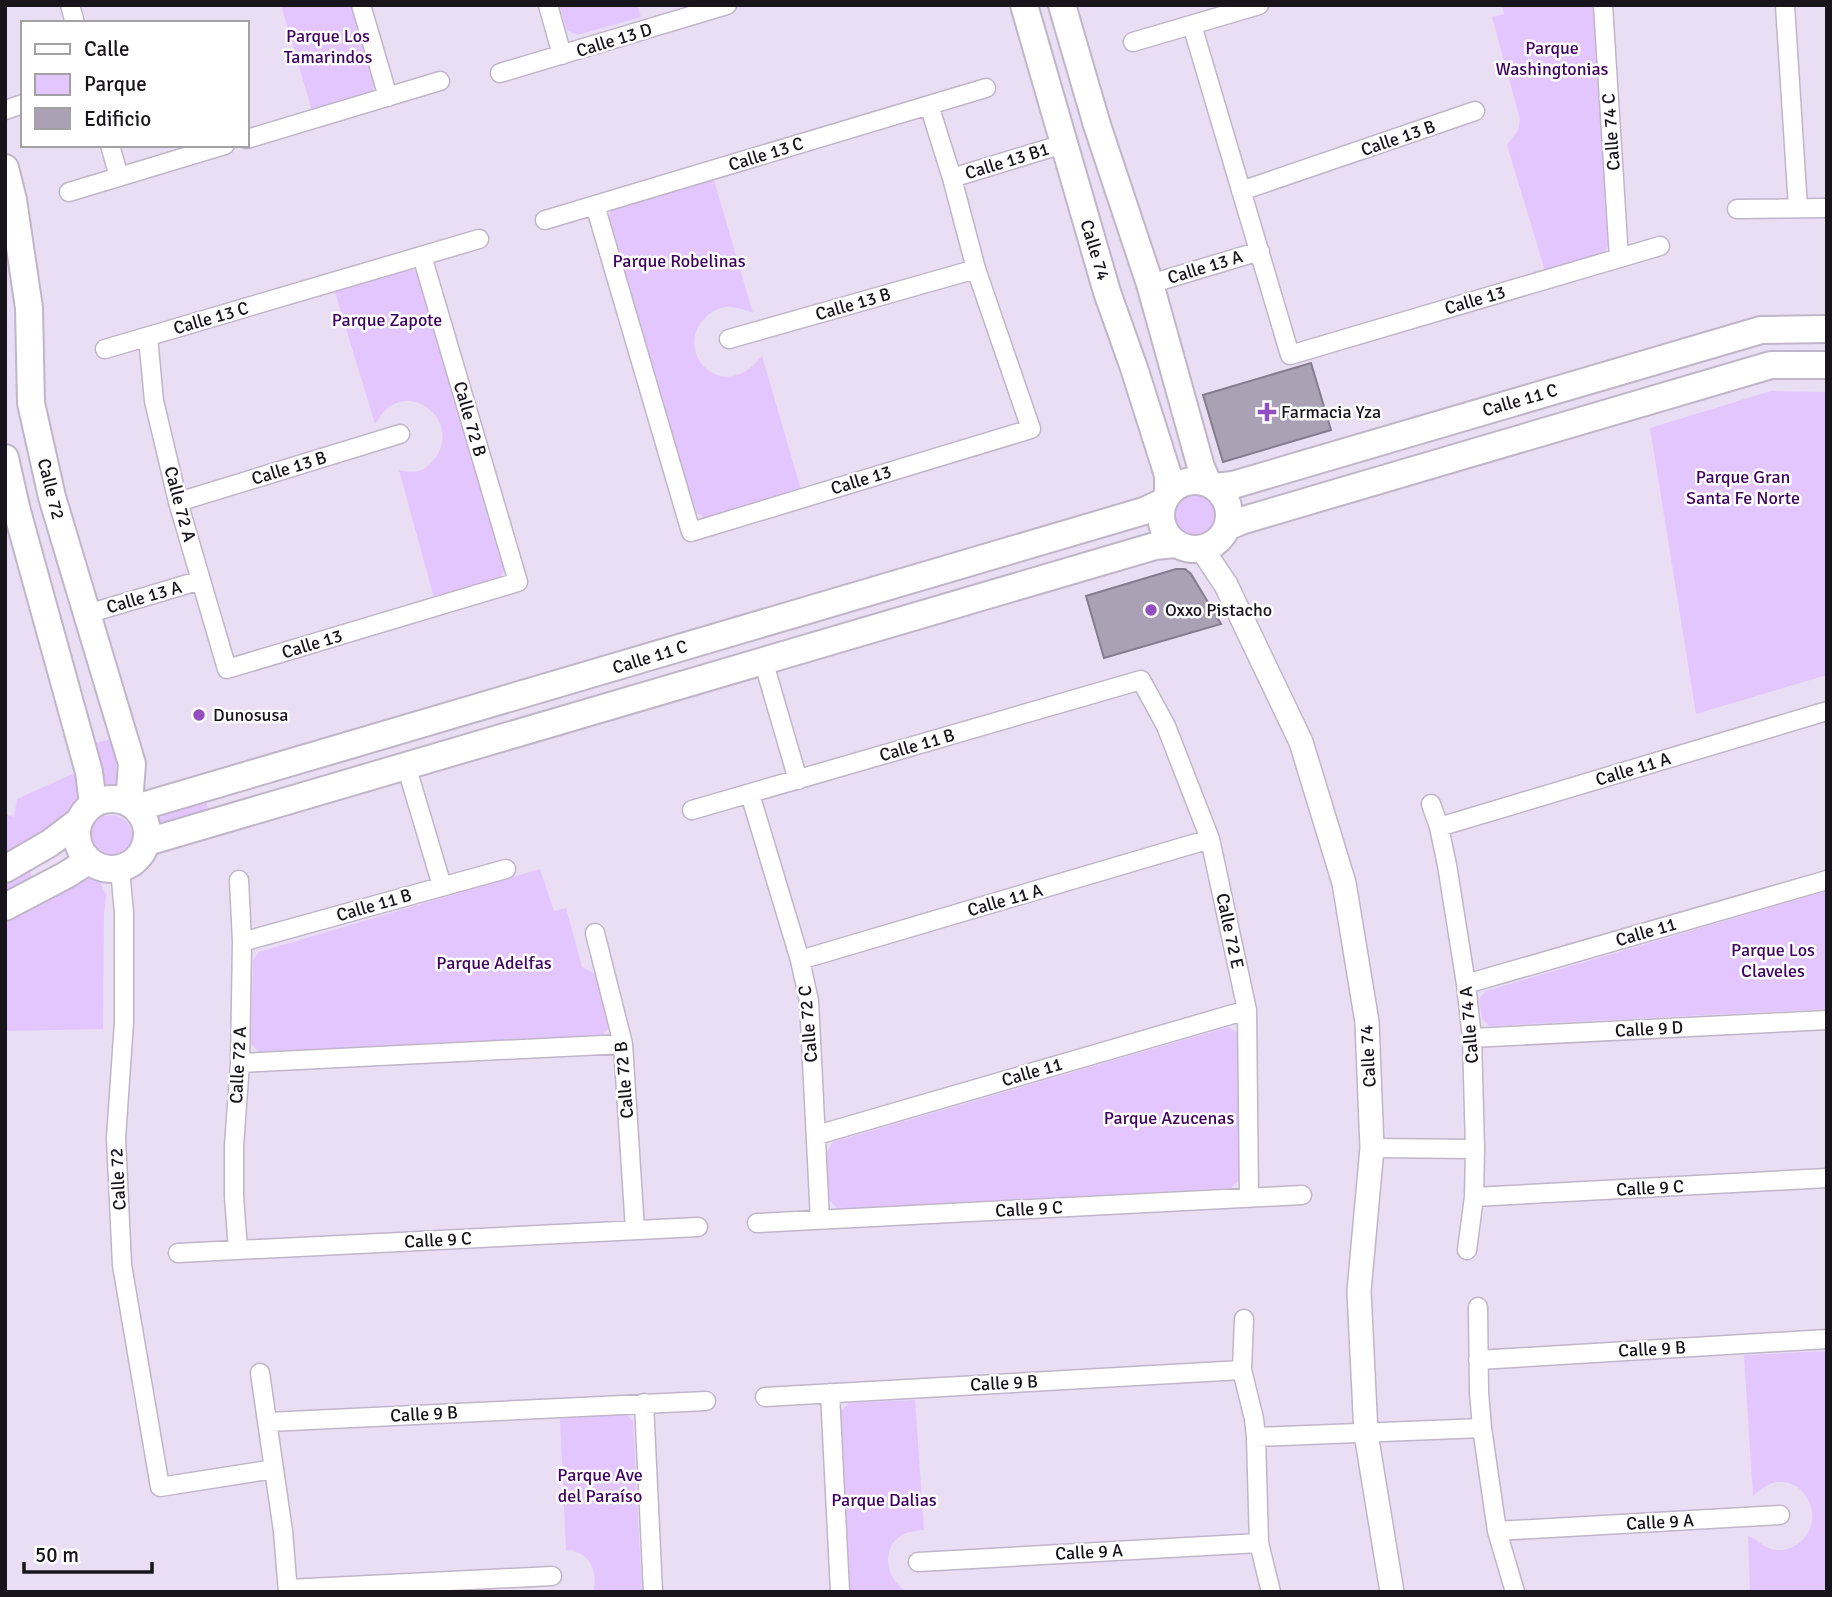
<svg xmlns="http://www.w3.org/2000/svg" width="1832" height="1597" font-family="Signika,sans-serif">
	<rect width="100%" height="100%" fill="#e9def3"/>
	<path fill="#e4c6fe" d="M 281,5 L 351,5 L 375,87 L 370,97 L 313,114 Z
		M 559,5 L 637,5 L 641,17 L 577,35 L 567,30 Z
		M 1502,5 L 1595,5 L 1609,245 L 1603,253 L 1545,271 L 1507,145 L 1518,130 L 1520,119 L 1492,17 L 1504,14 Z
		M 713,177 L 753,313 C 736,306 722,303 707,316 C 670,349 721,408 762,356 L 801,490 L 706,518 L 696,513 L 608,217 L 613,207 Z
		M 406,268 L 416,271 L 505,570 L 499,579 L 434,598 L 399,470 C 411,473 421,473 430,464 C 464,431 422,384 389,407 C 383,411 379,419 375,424 L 334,289 Z
		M 1771,391 L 1827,392 L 1827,675 L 1696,714 L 1650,428 Z
		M1173 516a21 21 0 1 1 42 0a21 21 0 1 1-42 0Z
		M 111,739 L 116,758 L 117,789 L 100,790 L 92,744 Z
		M 77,772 C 78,780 81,792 80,800 C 78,815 20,847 5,856 L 5,814 L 14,817 L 17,799 Z
		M 206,801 L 208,810 L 156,826 L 153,818 Z
		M90 836a21 21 0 1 1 42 0a21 21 0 1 1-42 0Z
		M 540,869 L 554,911 L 566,908 L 582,967 L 597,975 L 612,1024 L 603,1035 L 260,1052 L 251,1044 L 253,960 L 259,952 Z
		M 29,870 L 34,880 L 5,894 L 5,881 Z
		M 89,879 L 94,879 L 100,882 L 106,895 L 104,915 L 103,1029 L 5,1031 L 5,921 Z
		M 1827,891 L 1827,1009 L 1489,1026 L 1482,1018 L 1479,999 L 1486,991 Z
		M 1228,1027 L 1238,1033 L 1241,1111 L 1240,1179 L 1231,1188 L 838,1209 L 829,1200 L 827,1152 L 833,1142 Z
		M 1827,1351 L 1827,1592 L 1750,1592 L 1748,1536 C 1758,1539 1764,1549 1776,1550 C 1783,1551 1790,1549 1796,1545 C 1827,1526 1810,1478 1776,1482 C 1767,1484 1760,1490 1753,1496 L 1744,1355 Z
		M 915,1400 L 924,1530 C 917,1531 908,1531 902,1535 C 879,1549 887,1582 908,1592 L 850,1592 L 841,1411 L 849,1403 Z
		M 625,1413 L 633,1421 L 642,1592 L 593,1592 C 599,1571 589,1551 566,1550 L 560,1419 Z"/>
	<path fill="#aba1b4" stroke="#867c8f" stroke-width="2" d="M 1311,363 L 1331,430 L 1223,462 L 1203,395 Z
		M 1176,569 L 1185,569 L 1191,574 L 1221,624 L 1104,658 L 1086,596 Z"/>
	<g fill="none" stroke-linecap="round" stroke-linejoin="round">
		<g stroke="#c0b5c9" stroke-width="21">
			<path id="minor" d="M 70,5 L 75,23
				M 361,5 L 388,97
				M 548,5 L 562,55
				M 1603,5 L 1619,258
				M 1785,5 L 1798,208
				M 1192,25 L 1290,355 L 1660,246
				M 1133,42 L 1259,5
				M 500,73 L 727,5
				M 5,110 L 23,104
				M 247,139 L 440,81
				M 110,145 L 119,177
				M 952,178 L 1063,144
				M 1241,191 L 1475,111
				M 69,192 L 225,145
				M 595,205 L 691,532 L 1031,429 L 976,269 L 952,178 L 929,105
				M 1737,209 L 1827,208
				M 545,220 L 986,88
				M 1150,284 L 1260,251
				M 148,337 L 154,401 L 178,502 L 227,669 L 518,582 L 422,256
				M 729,339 L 976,269
				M 105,349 L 479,239
				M 178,502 L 400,434
				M 87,614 L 201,580
				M 763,660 L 798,780
				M 406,765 L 442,886
				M 750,794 L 800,960 L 809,1001 L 820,1220
				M 1431,804 L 1439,827 L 1447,865 L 1466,984 L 1472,1038 L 1475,1149 L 1474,1197 L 1467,1250
				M 692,810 L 1141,680 L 1166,726 L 1210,839 L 1247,1010 L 1249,1197
				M 1439,827 L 1827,711
				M 120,869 L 124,913 L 124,1022 L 116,1138 L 122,1265 L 160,1487 L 274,1469
				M 595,933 L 623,1044 L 635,1230
				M 242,942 L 506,869
				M 800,960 L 1210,839
				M 1466,984 L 1827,880
				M 1472,1038 L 1827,1020
				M 240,1063 L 623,1044
				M 817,1135 L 1247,1010
				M 1372,1148 L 1475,1149
				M 1474,1197 L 1827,1178
				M 757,1223 L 1302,1195
				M 238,1250 L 234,1196 L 234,1146 L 240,1063 L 242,942 L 239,880
				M 178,1253 L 698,1227
				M 1478,1307 L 1479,1392 L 1482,1428 L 1497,1531 L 1515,1592
				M 1244,1319 L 1242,1370 L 1254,1419 L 1256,1437 L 1259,1543 L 1271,1592
				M 1478,1360 L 1827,1339
				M 260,1373 L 283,1531 L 288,1592
				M 830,1393 L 840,1592
				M 765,1397 L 1242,1370
				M 644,1403 L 653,1592
				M 268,1422 L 706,1401
				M 1256,1437 L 1482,1428
				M 1497,1531 L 1780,1515
				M 918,1562 L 1259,1543
				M 288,1589 L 552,1576"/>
		</g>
		<g stroke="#c0b5c9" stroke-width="26">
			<path id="tertiary" d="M 1202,549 L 1226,585 L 1301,742 L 1344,883 L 1367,1022 L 1372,1148 L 1359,1291 L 1366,1434 L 1392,1592"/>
		</g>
		<g stroke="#c0b5c9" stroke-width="30">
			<path id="secondary" d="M 1024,5 L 1107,292 L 1134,368 L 1168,475 L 1168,493
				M 1062,5 L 1097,125 L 1150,284 L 1201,467 L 1208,483
				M 5,168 L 13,200 L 29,308 L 31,403 L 52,497 L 132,764 L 129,803
				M 5,458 L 17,511 L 89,772 L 93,804
				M1161 515a34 34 0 1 1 68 0a34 34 0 1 1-68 0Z
				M 1214,487 L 1233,485 L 1761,330 L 1827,329
				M 1227,527 L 1244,520 L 1771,365 L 1827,365
				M77 834a35 35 0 1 1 70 0a35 35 0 1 1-70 0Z
				M 136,808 L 1144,511 L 1163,502
				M 147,842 L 1155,546 L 1175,544
				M 5,869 L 50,843 L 79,821
				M 5,907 L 66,875 L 88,861"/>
		</g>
		<use href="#minor" stroke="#fff" stroke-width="18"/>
		<use href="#tertiary" stroke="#fff" stroke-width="23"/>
		<use href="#secondary" stroke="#fff" stroke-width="26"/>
	</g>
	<g fill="#934ec2" stroke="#fff" stroke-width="2.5">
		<path d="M1263.5 401.5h7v7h7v7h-7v7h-7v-7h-7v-7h7z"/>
		<circle cx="1151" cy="610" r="7"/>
		<circle cx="199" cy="715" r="7"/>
	</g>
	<g text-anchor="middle" stroke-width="5" stroke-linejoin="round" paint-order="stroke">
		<g font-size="18" fill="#400160" stroke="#fff">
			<text x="328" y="42">Parque Los<tspan x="328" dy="21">Tamarindos</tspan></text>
			<text x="1552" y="54">Parque<tspan x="1552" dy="21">Washingtonias</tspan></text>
			<text x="679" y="267">Parque Robelinas</text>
			<text x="387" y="326">Parque Zapote</text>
			<text x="1743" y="483">Parque Gran<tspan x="1743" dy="21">Santa Fe Norte</tspan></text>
			<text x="1773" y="956">Parque Los<tspan x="1773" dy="21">Claveles</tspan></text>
			<text x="494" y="969">Parque Adelfas</text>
			<text x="1169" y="1124">Parque Azucenas</text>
			<text x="600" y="1481">Parque Ave<tspan x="600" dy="21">del Paraíso</tspan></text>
			<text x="884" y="1506">Parque Dalias</text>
		</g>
		<g font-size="18" fill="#17141b" stroke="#fff">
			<text transform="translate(614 40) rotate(-17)" y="6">Calle 13 D</text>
			<text transform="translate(1611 132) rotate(-94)" y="6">Calle 74 C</text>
			<text transform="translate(1398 138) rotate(-19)" y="6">Calle 13 B</text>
			<text transform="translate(766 154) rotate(-17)" y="6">Calle 13 C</text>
			<text transform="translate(1007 161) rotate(-17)" y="6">Calle 13 B1</text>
			<text transform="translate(1095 250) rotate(73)" y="6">Calle 74</text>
			<text transform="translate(1205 267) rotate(-17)" y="6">Calle 13 A</text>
			<text transform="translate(1475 300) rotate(-16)" y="6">Calle 13</text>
			<text transform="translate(853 304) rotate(-16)" y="6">Calle 13 B</text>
			<text transform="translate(211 318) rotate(-16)" y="6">Calle 13 C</text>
			<text transform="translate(1520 400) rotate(-16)" y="6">Calle 11 C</text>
			<text transform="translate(470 419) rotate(74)" y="6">Calle 72 B</text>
			<text transform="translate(289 468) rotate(-17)" y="6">Calle 13 B</text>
			<text transform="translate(861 480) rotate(-17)" y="6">Calle 13</text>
			<text transform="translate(51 489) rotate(76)" y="6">Calle 72</text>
			<text transform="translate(180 504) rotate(75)" y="6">Calle 72 A</text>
			<text transform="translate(144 597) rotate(-16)" y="6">Calle 13 A</text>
			<text transform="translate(312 644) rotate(-17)" y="6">Calle 13</text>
			<text transform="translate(650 657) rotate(-17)" y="6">Calle 11 C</text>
			<text transform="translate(917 745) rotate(-16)" y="6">Calle 11 B</text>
			<text transform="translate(1633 769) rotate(-17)" y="6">Calle 11 A</text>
			<text transform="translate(1005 900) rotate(-16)" y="6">Calle 11 A</text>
			<text transform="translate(374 905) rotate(-16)" y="6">Calle 11 B</text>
			<text transform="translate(1230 931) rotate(78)" y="6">Calle 72 E</text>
			<text transform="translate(1646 932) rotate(-16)" y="6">Calle 11</text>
			<text transform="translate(808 1024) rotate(-95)" y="6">Calle 72 C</text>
			<text transform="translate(1469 1025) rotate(-95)" y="6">Calle 74 A</text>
			<text transform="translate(1649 1029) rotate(-3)" y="6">Calle 9 D</text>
			<text transform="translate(1368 1056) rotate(-93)" y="6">Calle 74</text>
			<text transform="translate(238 1065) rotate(-87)" y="6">Calle 72 A</text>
			<text transform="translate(1032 1072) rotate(-16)" y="6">Calle 11</text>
			<text transform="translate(624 1080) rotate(-95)" y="6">Calle 72 B</text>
			<text transform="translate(118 1179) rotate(-93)" y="6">Calle 72</text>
			<text transform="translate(1650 1188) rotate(-3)" y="6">Calle 9 C</text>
			<text transform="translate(1029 1209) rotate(-3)" y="6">Calle 9 C</text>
			<text transform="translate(438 1240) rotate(-3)" y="6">Calle 9 C</text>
			<text transform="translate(1652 1349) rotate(-3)" y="6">Calle 9 B</text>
			<text transform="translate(1004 1383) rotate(-3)" y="6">Calle 9 B</text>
			<text transform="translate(424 1414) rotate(-3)" y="6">Calle 9 B</text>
			<text transform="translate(1660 1522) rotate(-3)" y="6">Calle 9 A</text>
			<text transform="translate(1089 1552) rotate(-3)" y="6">Calle 9 A</text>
		</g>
		<g font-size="18" fill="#17141b" stroke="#fff" text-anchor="start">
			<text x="1281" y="418">Farmacia Yza</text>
			<text x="1165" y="616">Oxxo Pistacho</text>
			<text x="213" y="721">Dunosusa</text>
		</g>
	</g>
	<rect width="1832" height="1597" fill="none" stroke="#17141b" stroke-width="14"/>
	<rect x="21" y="21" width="228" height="126" fill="#ffffff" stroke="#a2a1a4" stroke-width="2"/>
	<rect x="35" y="44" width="35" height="10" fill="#ffffff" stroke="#a2a1a4" stroke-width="2"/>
	<text x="84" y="56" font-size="21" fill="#17141b">Calle</text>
	<rect x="35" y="74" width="35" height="21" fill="#e4c6fe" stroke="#a2a1a4" stroke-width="2"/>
	<text x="84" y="91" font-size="21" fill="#17141b">Parque</text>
	<rect x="35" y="108" width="35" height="21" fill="#aba1b4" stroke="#a2a1a4" stroke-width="2"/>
	<text x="84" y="126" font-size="21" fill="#17141b">Edificio</text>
	<path d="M24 1562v10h128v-10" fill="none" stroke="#17141b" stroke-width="3.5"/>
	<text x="35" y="1562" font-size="21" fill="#17141b" stroke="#ffffff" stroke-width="5" paint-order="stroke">50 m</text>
</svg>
